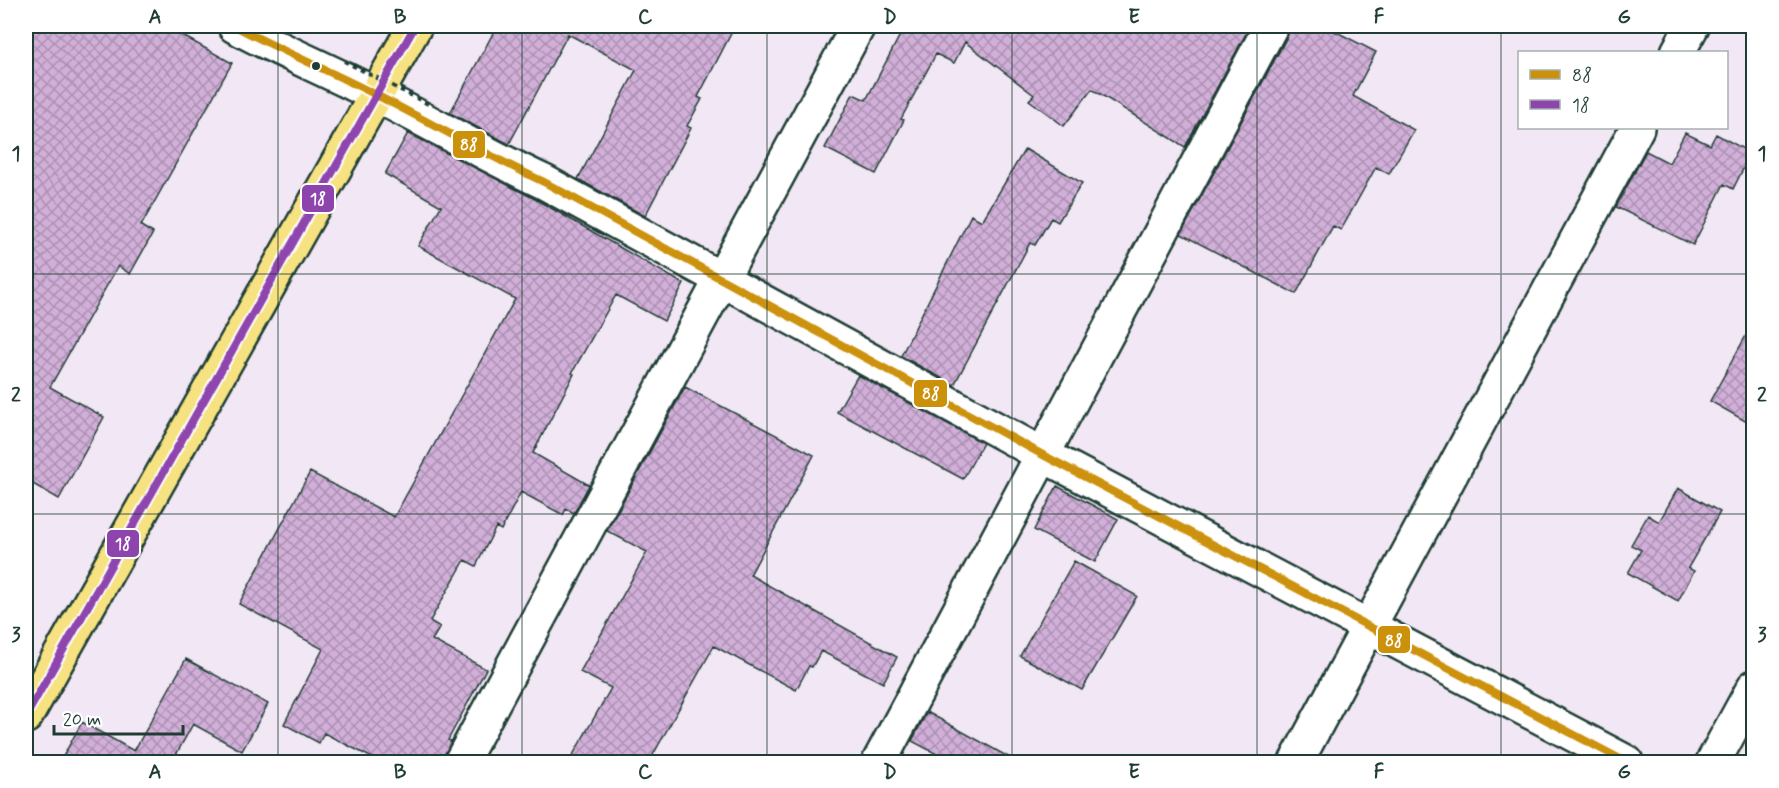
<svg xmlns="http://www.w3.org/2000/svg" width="1779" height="788" font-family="Mynerve,sans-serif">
	<defs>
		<pattern id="building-cross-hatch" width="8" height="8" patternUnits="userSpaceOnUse" patternTransform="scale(1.5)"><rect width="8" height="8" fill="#d2afd9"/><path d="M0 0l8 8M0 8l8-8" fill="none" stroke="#aa90b1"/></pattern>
	</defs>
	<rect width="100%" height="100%" fill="#f2e7f4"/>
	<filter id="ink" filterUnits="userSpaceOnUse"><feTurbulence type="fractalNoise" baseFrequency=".0167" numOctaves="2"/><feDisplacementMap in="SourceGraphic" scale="12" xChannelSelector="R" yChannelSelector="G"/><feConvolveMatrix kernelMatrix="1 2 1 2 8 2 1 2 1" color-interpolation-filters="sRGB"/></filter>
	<g filter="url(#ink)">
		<path fill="url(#building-cross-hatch)" stroke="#1f3d34" stroke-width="1.5" d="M 26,26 L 165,26 L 232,63 L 141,226 L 153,233 L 130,274 L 118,266 L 50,387 L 104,417 L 59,499 L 26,480 Z
			M 497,26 L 735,26 L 698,97 L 702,99 L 687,126 L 691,128 L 645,216 L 578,179 L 636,70 L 568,34 L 509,144 L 450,113 Z
			M 880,26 L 1250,26 L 1185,147 L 1092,89 L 1064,126 L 1029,100 L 1034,95 L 965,42 L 954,63 L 936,54 L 901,119 L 904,120 L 876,174 L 825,148 L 853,94 L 866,100 L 900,35 Z
			M 1290,26 L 1325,26 L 1376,52 L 1353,96 L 1414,130 L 1389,174 L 1376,167 L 1341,230 L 1333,226 L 1296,294 L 1181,234 L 1288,35 Z
			M 408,133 L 535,199 L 684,284 L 664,321 L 616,295 L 572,373 L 574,374 L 533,453 L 589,485 L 574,513 L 566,509 L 563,515 L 521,492 L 501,530 L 496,527 L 476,566 L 465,560 L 430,621 L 440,627 L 432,640 L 486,669 L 448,740 L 451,741 L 442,762 L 380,762 L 324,733 L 319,743 L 284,724 L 323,649 L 239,604 L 310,472 L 394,517 L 515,299 L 418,246 L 441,206 L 385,174 Z
			M 1685,133 L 1710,145 L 1716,134 L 1751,153 L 1733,189 L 1724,184 L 1693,245 L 1616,207 L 1646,151 L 1669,163 Z
			M 1025,149 L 1082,183 L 1058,222 L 1051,218 L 1035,245 L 1030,243 L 954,385 L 901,356 L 971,215 L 982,221 Z
			M 1754,321 L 1754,426 L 1710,401 Z
			M 858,375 L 983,443 L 963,479 L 837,412 Z
			M 685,387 L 814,455 L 750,575 L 897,657 L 883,683 L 821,651 L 812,667 L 809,666 L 796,690 L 714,646 L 649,762 L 569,762 L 611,688 L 580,672 L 647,552 L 607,531 Z
			M 1057,486 L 1118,519 L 1095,562 L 1034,530 Z
			M 1678,488 L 1720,512 L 1688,568 L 1694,571 L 1678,601 L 1628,573 L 1641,550 L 1631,545 L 1648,515 L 1659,522 Z
			M 1074,561 L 1137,596 L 1082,690 L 1020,656 Z
			M 186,659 L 268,704 L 242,751 L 193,724 L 172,762 L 60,762 L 82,722 L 134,751 Z
			M 927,712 L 1012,759 L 1010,762 L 952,762 L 912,741 Z"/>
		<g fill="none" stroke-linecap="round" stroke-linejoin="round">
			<g stroke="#1f3d34" stroke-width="38">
				<path id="minor" d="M 235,26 C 281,51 330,71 376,95 C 432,123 486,155 544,182 L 1043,455 L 1626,762
					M 1678,52 L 1692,26
					M 461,762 L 858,26
					M 879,762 L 1271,26
					M 1296,762 L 1637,128
					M 1713,762 L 1754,687"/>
			</g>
			<g stroke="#1f3d34" stroke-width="38">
				<path id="primary" d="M 26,716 L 415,26"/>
			</g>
			<use href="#minor" stroke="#fff" stroke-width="33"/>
			<use href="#primary" stroke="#f7e281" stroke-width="33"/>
			<path stroke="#1f3d34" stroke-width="4" stroke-dasharray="4.5 4.5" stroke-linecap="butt" d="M 344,61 L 428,104"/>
			<g stroke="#fff" stroke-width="12">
				<path id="bus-1" d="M 235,26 C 281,51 330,71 376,95 C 432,123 486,155 544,182 L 1043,455 L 1626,762"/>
			</g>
			<g stroke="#fff" stroke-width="12">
				<path id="bus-2" d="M 26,716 L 415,26"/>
			</g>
			<use href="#bus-1" stroke="#cc910a" stroke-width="8"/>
			<use href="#bus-2" stroke="#8e44ad" stroke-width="8"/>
		</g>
	</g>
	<path fill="none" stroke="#1f3d34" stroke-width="1.5" stroke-opacity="0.55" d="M 278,26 L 278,762M 522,26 L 522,762M 767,26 L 767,762M 1012,26 L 1012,762M 1257,26 L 1257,762M 1501,26 L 1501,762M 26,274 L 1754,274M 26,514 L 1754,514"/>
	<circle fill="#1f3d34" stroke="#fff" stroke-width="2" cx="316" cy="66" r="5"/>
	<g stroke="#fff" stroke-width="2">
		<rect x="452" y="130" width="34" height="29" rx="6" fill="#cc910a"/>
		<rect x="301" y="184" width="34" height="29" rx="6" fill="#8e44ad"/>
		<rect x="913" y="379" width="35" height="29" rx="6" fill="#cc910a"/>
		<rect x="106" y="529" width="34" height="29" rx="6" fill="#8e44ad"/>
		<rect x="1377" y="625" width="34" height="29" rx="6" fill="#cc910a"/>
	</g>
	<g font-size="16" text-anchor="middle" font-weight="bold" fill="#fff">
		<text x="469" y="150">88</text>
		<text x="318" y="204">18</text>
		<text x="931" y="399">88</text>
		<text x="123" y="549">18</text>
		<text x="1394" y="646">88</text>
	</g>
	<rect width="1779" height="788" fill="none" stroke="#fff" stroke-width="66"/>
	<rect x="1518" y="51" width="210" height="78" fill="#ffffff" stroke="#a5b1ae" stroke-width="1.5"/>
	<rect x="1530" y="70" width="30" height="9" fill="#cc910a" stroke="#a5b1ae" stroke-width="1.5"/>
	<text x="1572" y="81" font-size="18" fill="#1f3d34">88</text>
	<rect x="1530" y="100" width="30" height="9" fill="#8e44ad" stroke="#a5b1ae" stroke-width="1.5"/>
	<text x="1572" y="111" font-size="18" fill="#1f3d34">18</text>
	<path d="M54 725v9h129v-9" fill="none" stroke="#1f3d34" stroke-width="3"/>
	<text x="63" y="725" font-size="18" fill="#1f3d34" stroke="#ffffff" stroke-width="4.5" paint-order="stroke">20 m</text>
	<rect x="33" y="33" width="1713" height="722" fill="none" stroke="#1f3d34" stroke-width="2"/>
	<g font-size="20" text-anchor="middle" font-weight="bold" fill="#1f3d34">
		<text x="155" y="23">A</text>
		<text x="400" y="23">B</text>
		<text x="645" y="23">C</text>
		<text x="890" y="23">D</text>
		<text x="1134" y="23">E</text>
		<text x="1379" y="23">F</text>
		<text x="1624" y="23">G</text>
		<text x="16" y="160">1</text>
		<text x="1762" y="160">1</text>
		<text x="16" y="401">2</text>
		<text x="1762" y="401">2</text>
		<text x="16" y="641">3</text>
		<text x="1762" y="641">3</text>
		<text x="155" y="778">A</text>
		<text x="400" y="778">B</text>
		<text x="645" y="778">C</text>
		<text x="890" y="778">D</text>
		<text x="1134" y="778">E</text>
		<text x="1379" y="778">F</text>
		<text x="1624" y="778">G</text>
	</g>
</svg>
